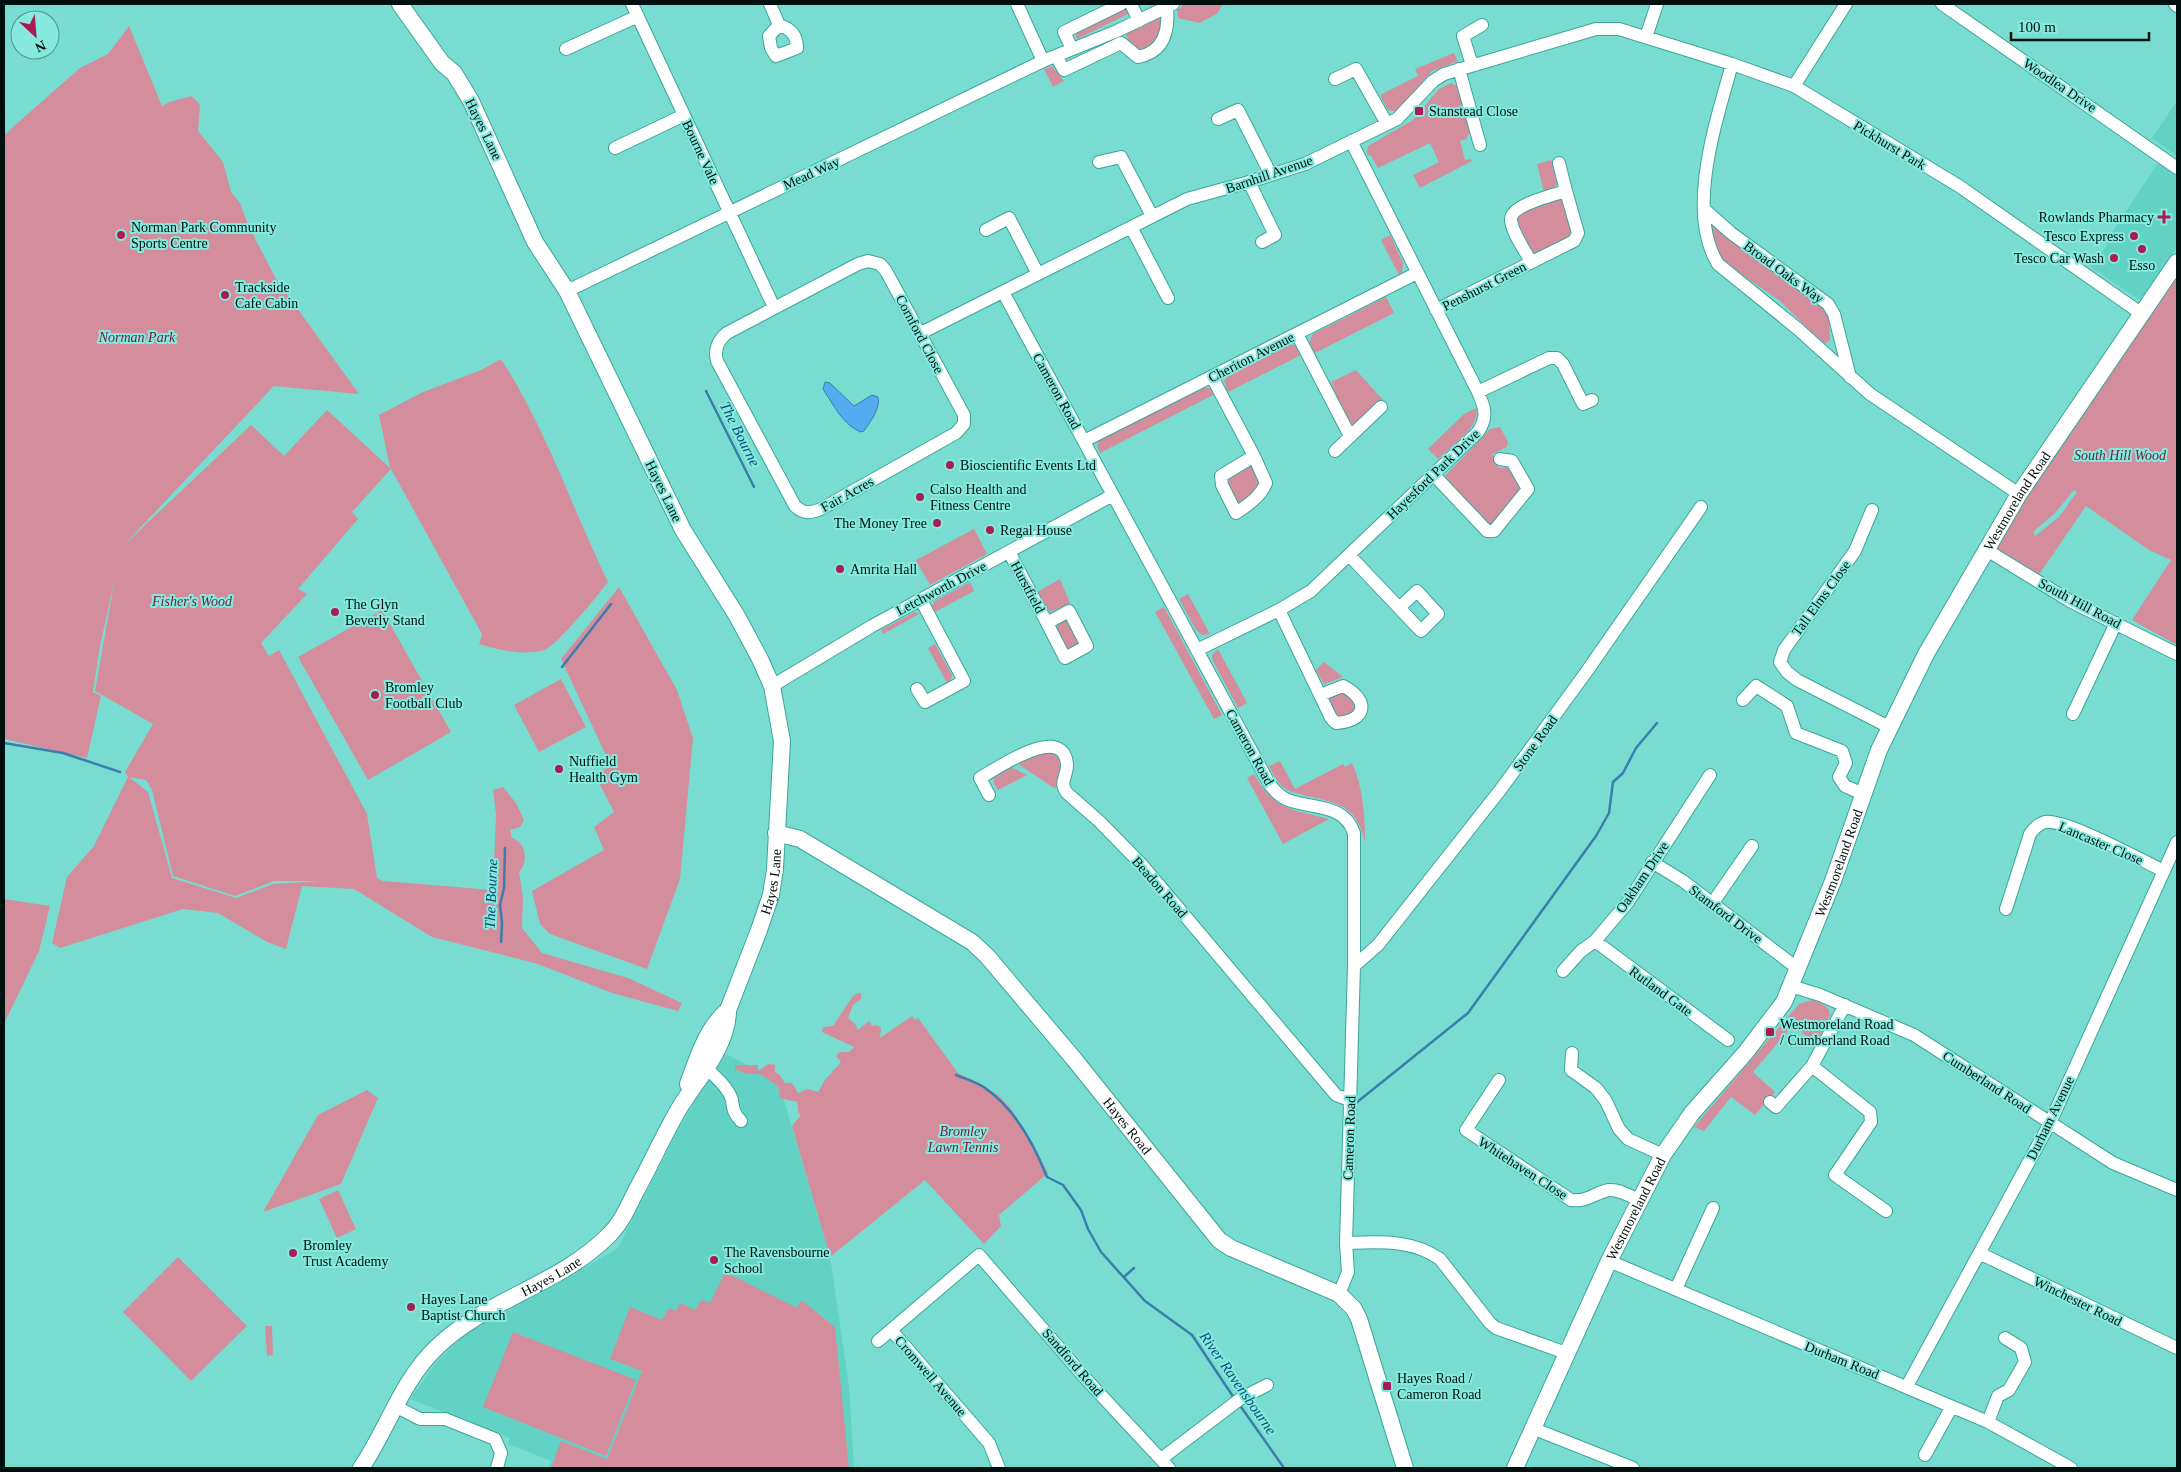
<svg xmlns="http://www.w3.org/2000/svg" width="2181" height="1472" font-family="'Times New Roman',serif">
	<rect width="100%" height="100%" fill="#78ddd0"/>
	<path fill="#61d2c4" d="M 2177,101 L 2177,156 L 2152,138 Z
		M 2158,163 L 2177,177 L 2177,247 L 2141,301 L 2091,267 L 2107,245 L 2105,243 Z
		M 723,1053 L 774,1078 L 783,1097 L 830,1257 L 849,1386 L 854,1468 L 549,1468 L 551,1461 L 508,1444 L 510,1438 L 410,1399 L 438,1360 L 467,1333 L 548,1289 L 618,1248 L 677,1132 Z"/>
	<path fill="#d48d9d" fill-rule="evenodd" d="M 1185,4 L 1223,4 L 1217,14 L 1199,23 L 1178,18 L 1177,10 Z
		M 1126,8 L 1130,13 L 1077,39 L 1075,33 Z
		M 1162,14 L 1165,22 L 1153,46 L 1142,51 L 1131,47 L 1125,31 Z
		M 129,26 L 162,106 L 169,102 L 192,96 L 200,105 L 198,131 L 223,162 L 231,192 L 240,203 L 248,225 L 276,279 L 359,394 L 274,386 L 124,545 L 251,425 L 284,456 L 327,410 L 390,468 L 379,415 L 421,393 L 481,370 L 501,359 C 546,428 572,508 608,582 C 598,595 556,647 544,650 C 521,656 500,650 479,644 L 482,634 L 391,469 L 352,512 L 358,519 L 298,589 L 307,594 L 261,643 L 269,656 L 279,650 L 367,814 L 377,878 L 383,881 L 493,890 L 496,815 L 493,790 L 503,787 L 516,803 L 524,820 L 520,827 L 510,830 L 512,838 C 526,842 529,862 519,872 L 523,897 L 522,928 L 542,953 L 628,978 L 682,1003 L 678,1011 L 612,993 L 538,964 L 432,937 L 354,889 L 302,886 L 286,949 L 267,942 L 218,913 L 183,909 L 60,948 L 52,943 L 67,877 L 94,846 L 128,777 L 125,772 L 153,724 L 95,691 L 115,578 L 99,651 L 93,692 L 101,696 L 87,758 L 4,739 L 4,135 L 80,68 L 108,54 ZM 129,777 L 146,780 L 152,790 L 173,876 L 235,896 L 274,881 L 324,881 L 273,884 L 236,898 L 172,878 L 148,792 Z
		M 1454,53 L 1458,61 L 1432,71 L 1401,107 L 1395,111 L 1388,110 L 1380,95 L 1418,76 L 1415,69 Z
		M 1052,66 L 1064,81 L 1053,87 L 1044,69 Z
		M 1451,83 L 1457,86 L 1470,132 L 1466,139 L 1460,141 L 1465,160 L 1471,159 L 1472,161 L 1420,188 L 1413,175 L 1439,162 L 1430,143 L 1378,168 L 1371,156 L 1367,154 L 1368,146 L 1413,120 L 1439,89 Z
		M 1551,160 L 1557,183 L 1555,187 L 1544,192 L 1537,164 Z
		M 1560,199 L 1564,201 L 1573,234 L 1536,255 L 1534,254 L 1515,223 L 1519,212 Z
		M 1710,225 L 1715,226 L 1820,304 L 1829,318 L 1830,340 L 1824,344 L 1780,301 L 1728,265 L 1717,254 Z
		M 1390,235 L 1403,263 L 1402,272 L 1399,275 L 1381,240 Z
		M 2177,273 L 2177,645 L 2132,620 L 2171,560 L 2149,550 L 2086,506 L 2038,576 L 1990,547 ZM 2074,490 L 2077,492 L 2059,517 L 2035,536 L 2033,532 L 2055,513 Z
		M 1386,297 L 1394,313 L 1315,353 L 1309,342 L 1313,334 Z
		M 1289,345 L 1295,345 L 1301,355 L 1228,392 L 1224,381 L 1227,377 Z
		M 1356,370 L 1383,400 L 1359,423 L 1353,424 L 1347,421 L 1331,382 Z
		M 1204,388 L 1210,388 L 1215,394 L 1100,453 L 1097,446 L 1100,440 Z
		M 1476,408 C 1481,427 1450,447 1438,459 L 1428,449 L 1464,414 Z
		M 1500,427 L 1508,442 L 1507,447 L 1492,454 L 1499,468 L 1510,467 L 1522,490 L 1494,524 L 1489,525 L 1445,480 L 1446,475 L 1490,429 Z
		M 1250,465 C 1259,469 1261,478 1260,487 L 1242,504 L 1238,504 L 1226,484 L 1228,475 Z
		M 974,529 L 987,554 L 930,585 L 916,560 Z
		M 1060,579 L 1070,603 L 1050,612 L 1037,592 Z
		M 970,582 L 974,591 L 933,613 L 931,607 L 935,601 Z
		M 619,587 L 677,690 L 693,738 L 680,879 L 647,969 L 550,934 L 540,924 L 532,891 L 604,850 L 594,827 L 614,812 L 595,775 L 611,766 L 561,659 Z
		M 1188,594 L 1210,634 L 1202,635 L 1196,630 L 1179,599 Z
		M 1164,607 L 1222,715 L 1214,719 L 1155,612 Z
		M 382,610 L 451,732 L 368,780 L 298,657 Z
		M 915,612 L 919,614 L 883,634 L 881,630 Z
		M 1065,620 L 1068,620 L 1079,643 L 1071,650 L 1067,649 L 1056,629 L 1057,623 Z
		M 935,644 L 952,675 L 951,679 L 947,683 L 928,648 Z
		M 1218,649 L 1247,703 L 1238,708 L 1213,661 L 1212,655 Z
		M 1324,662 L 1343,677 L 1324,684 L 1316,670 Z
		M 561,679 L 586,727 L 539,752 L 514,705 Z
		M 1340,690 L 1356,700 L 1356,712 L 1343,718 L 1336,717 L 1328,699 Z
		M 1041,751 C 1069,755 1057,768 1059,787 L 1054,788 L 1018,764 Z
		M 1280,761 L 1295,789 L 1343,764 L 1345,767 L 1352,763 C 1363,786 1365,817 1365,842 C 1356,804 1337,803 1303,795 C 1296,793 1287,791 1282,786 C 1276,781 1273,773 1269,766 Z
		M 1011,767 L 1027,775 L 998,790 L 994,784 L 994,778 Z
		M 1254,774 C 1275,811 1291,809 1329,819 L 1283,844 L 1247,778 Z
		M 4,899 L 50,906 L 39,951 L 4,1024 Z
		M 857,993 L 861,993 L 861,999 L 853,1005 L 848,1018 L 855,1024 L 858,1030 L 869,1021 L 872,1026 L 877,1025 L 881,1028 L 880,1038 L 912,1016 L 915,1020 L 918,1018 L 958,1073 L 981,1084 L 999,1096 L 1012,1110 L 1048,1173 L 999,1215 L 1001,1226 L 984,1244 L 925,1180 L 830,1257 L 792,1126 L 801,1115 L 798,1112 L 797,1102 L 780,1098 L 778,1086 L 760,1074 L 747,1074 L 735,1069 L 735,1065 L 758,1065 L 758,1071 L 768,1064 L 775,1065 L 775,1072 L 780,1075 L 785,1083 L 792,1083 L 798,1093 L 808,1089 L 818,1092 L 825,1080 L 841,1062 L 836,1056 L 840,1052 L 849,1052 L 854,1047 L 822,1032 L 823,1027 L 833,1026 L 853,996 Z
		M 1812,1000 C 1821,1003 1829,1005 1830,1015 L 1816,1044 L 1793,1025 L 1753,1072 L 1775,1092 L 1755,1115 L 1731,1097 L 1704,1131 L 1694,1127 L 1799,1004 Z
		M 367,1090 L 378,1098 L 341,1184 L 263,1212 L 318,1115 Z
		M 338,1190 L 356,1229 L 337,1238 L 319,1199 Z
		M 178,1257 L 247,1326 L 191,1381 L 123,1312 Z
		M 725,1272 L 797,1308 L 801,1300 L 835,1327 L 849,1468 L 551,1468 L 561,1441 L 607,1459 L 642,1371 L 610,1359 L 630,1307 L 662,1320 L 669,1308 L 676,1311 L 680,1303 L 695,1310 L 701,1300 L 710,1303 Z
		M 265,1326 L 272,1326 L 273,1355 L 267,1356 Z
		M 513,1332 L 636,1380 L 606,1456 L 483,1407 Z"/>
	<path fill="#54acf0" stroke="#3b7dac" d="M 825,382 L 830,383 L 854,406 L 872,395 L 878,397 C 881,408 870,422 864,431 L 860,432 C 841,422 835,407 823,389 Z"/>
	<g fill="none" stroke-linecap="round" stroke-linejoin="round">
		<path stroke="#3b7dac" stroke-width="2.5" d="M 706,391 L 754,487
			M 562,667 L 611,604
			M 4,743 L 63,753 L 120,772
			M 501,942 L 502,923 L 500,905 L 504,888 L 505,848
			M 956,1075 C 965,1079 977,1082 985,1088 C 1014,1108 1034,1144 1047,1177 L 1063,1185 L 1081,1210 L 1088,1229 L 1101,1252 L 1145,1301 L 1192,1335 L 1234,1398
			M 1356,1103 L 1468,1013 L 1596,836 L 1609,813 L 1613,782 L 1623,773 L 1636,748 L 1657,723
			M 1124,1277 L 1134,1268
			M 1239,1404 L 1284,1468"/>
		<g stroke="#3ba599" stroke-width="14">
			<path id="minor" d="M 632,4 L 771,301
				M 770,4 L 779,25 C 791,29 797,35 797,48 L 776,56 L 771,48 L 769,36 L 779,25
				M 1017,4 L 1043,61
				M 1131,4 L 1139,21
				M 1942,4 L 2177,168
				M 2175,4 L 2177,6
				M 1646,37 L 1657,4
				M 566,49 L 638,16
				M 1072,49 L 1064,32 L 1121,4
				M 1056,56 L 1064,70 L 1121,43 L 1138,57 C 1164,52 1169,31 1167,8
				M 1732,64 C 1717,119 1685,211 1718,264 L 1798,329 L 1870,394 L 2019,494
				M 1472,65 L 1463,36 L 1482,25
				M 1459,69 L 1480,145
				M 1335,79 L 1356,69 L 1387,124
				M 1794,86 L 1846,4
				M 1218,119 L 1238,110 L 1271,175
				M 615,148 L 684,115
				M 1099,162 L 1121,157 L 1152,216
				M 1559,163 L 1566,191
				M 1249,182 L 1275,235 L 1262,242
				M 1704,209 L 1731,233 L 1828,304 L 1834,314 L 1850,377
				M 1131,227 L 1168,298
				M 986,230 L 1009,218 L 1038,274
				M 868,261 L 880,264 L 886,271 L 964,415 L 964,424 L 956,433 L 823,508 C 812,513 805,515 795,506 L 717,361 C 714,350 718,340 727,333 L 858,264 Z
				M 567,291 L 1043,61 L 1117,31 L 1173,4
				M 1003,292 L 1270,785 C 1275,791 1280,797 1288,800 C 1312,809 1344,803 1354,833 L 1354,966 L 1346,1243 L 1348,1272 L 1339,1294
				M 1436,310 L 1574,241 L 1578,233 L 1566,191 C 1554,195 1510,205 1511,220 C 1512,233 1525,250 1531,262
				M 921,333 L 1187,199 L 1249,182 L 1305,164 L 1397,119 L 1433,81 L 1444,74 L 1596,29 L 1619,29 L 1732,64 L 1794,86 L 1959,186 L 2142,314
				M 1297,334 L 1350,436
				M 1212,377 L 1254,456 L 1221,476 L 1222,485 L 1236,513 C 1248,505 1261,496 1266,483 L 1254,456
				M 1478,392 L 1549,358 L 1557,358 L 1563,364 L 1583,404 L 1592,400
				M 1084,441 L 1417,273
				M 1335,451 L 1381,407
				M 1434,475 L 1487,531 L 1494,531 L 1528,489 L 1512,461 L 1500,459
				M 1872,510 L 1855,551 L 1784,650 L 1780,662 L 1787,672 L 1797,680 L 1889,727
				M 1985,549 L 2070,601 L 2177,654
				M 1009,552 L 1047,623 L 1069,611 L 1087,646 L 1065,658 L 1047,623
				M 1349,555 L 1421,631 L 1438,614 L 1417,591 L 1400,607
				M 1279,610 L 1331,718 L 1336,723 C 1367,721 1370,700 1343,686 L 1320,695
				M 1197,650 L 1279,610 L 1311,591 L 1478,432 C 1488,417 1485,408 1478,392 L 1351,141
				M 772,686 L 872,626 L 1113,495
				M 917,689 L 925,702 L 964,681 L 921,600
				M 1743,700 L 1756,686 L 1787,706 L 1796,733 L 1842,751 L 1846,763 L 1839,777 L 1845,786 L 1863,794
				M 2073,714 L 2116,623
				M 989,795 L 980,778 C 996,769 1063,722 1067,764 C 1068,776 1058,782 1067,793 L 1100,822 L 1143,866 L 1336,1095 L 1349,1100
				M 1652,862 L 1683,881 L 1797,968
				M 1712,904 L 1752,846
				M 2006,909 L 2030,834 C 2034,828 2038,824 2045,822 C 2066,819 2141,860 2164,871
				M 1595,941 L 1728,1040
				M 1354,966 L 1378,945 L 1501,789 L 1587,671 L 1701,507
				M 1563,971 L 1581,951 L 1595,941 L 1628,902 L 1710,775
				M 1791,986 L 1820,995 L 1914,1035 L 2113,1163 L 2177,1190
				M 1572,1053 L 1571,1070 L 1596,1088 L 1606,1101 L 1619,1129 L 1628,1139 L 1663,1155
				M 1812,1066 L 1870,1112 L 1871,1122 L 1835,1175 L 1886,1211
				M 706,1069 C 715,1075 729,1089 732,1100 C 733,1109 734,1114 741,1121
				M 1499,1080 L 1466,1130 L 1571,1200 C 1589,1202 1593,1193 1609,1190 C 1619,1189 1630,1196 1639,1200
				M 1770,1102 L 1776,1107 L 1812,1066 L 1845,1005
				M 1346,1243 C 1380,1242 1411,1239 1440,1259 L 1490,1323 L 1496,1328 L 1566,1353
				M 1979,1253 L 2177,1348
				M 1609,1261 L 1988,1422 L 2071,1468
				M 1676,1289 L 1713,1208
				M 878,1341 L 891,1330
				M 1907,1386 L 2050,1123 L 2177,842
				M 395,1406 L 420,1419 L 445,1419 L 495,1439 L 501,1453 L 497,1468
				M 1988,1422 L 1998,1396 L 2009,1390 L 2025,1362 L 2021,1348 L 2005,1338
				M 1532,1428 L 1633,1468
				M 1925,1455 L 1951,1408
				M 1161,1459 L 1240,1399 L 1267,1385
				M 999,1468 L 989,1443 L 891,1330 L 979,1255 L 1086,1379 L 1169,1468"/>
		</g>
		<g stroke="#3ba599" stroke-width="18">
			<g id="major">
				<path id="s1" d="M 776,833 L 800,839 L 972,942 L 987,956 L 1074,1059 L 1219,1240 L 1231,1248 L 1339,1294 L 1354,1309 L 1359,1319 L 1405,1468"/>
				<path d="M 688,1084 C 697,1059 707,1027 728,1010"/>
				<path id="s2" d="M 361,1468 C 388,1428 402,1380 437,1347 C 487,1299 559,1285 608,1236 C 621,1224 628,1207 636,1191 C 651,1164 664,1134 680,1107 C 698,1078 728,1046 728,1010 L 759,930 L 771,895 L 775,869 L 782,741 L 772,686 L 760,659 L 737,616 L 683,530 L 567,291 L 535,242 L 471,101 L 454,73 L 442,63 L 400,4"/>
				<path id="s3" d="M 1515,1468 L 1609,1261 L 1663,1155 L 1692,1113 L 1746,1052 L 1784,1002 L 1833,881 L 1879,750 L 1926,654 L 2019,494 L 2177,262"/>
			</g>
		</g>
		<use href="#minor" stroke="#fff" stroke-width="12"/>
		<use href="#major" stroke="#fff" stroke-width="16"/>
	</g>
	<g fill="#ab1b53" stroke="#85eadd" stroke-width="2">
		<rect x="1414" y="106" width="10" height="10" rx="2.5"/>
		<path d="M2161.5 209.5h5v5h5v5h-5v5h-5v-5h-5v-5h5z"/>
		<circle cx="121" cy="235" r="5"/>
		<circle cx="2134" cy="236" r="5"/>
		<circle cx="2142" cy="249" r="5"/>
		<circle cx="2114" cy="258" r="5"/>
		<circle cx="225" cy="295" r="5"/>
		<circle cx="950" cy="465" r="5"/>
		<circle cx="920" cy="497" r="5"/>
		<circle cx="937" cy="523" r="5"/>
		<circle cx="990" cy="530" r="5"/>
		<circle cx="840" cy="569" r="5"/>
		<circle cx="335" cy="612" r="5"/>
		<circle cx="375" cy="695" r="5"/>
		<circle cx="559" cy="769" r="5"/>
		<rect x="1765" y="1027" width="10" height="10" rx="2.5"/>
		<circle cx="293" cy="1253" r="5"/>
		<circle cx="714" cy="1260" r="5"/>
		<circle cx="411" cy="1307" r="5"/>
		<rect x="1382" y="1381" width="10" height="10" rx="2.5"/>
	</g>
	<g text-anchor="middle" stroke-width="4" stroke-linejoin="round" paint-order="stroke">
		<g font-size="14" fill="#00100e" stroke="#85eadd">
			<text transform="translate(2060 85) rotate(34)" y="5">Woodlea Drive</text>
			<text transform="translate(484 129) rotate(64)" y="5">Hayes Lane</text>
			<text transform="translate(1890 145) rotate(31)" y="5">Pickhurst Park</text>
			<text transform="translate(701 152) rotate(65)" y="5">Bourne Vale</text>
			<text transform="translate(811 173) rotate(-25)" y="5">Mead Way</text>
			<text transform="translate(1269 174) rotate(-19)" y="5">Barnhill Avenue</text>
			<text transform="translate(1784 272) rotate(36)" y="5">Broad Oaks Way</text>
			<text transform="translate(1484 286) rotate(-27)" y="5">Penshurst Green</text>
			<text transform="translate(920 334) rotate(62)" y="5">Cornford Close</text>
			<text transform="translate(1251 357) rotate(-27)" y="5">Cheriton Avenue</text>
			<text transform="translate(1057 391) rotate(61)" y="5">Cameron Road</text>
			<text transform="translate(1433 474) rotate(-44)" y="5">Hayesford Park Drive</text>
			<text transform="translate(664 491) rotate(64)" y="5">Hayes Lane</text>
			<text transform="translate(847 494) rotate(-29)" y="5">Fair Acres</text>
			<text dy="5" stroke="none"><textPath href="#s3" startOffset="1096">Westmoreland Road</textPath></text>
			<text transform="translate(1028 587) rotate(62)" y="5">Hurstfield</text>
			<text transform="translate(941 588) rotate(-28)" y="5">Letchworth Drive</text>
			<text transform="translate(1821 598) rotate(-54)" y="5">Tall Elms Close</text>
			<text transform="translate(2080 603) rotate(28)" y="5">South Hill Road</text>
			<text transform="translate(1535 743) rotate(-54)" y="5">Stone Road</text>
			<text transform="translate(1250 747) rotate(61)" y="5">Cameron Road</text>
			<text transform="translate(2101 843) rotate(23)" y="5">Lancaster Close</text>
			<text dy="5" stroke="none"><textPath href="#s3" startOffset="691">Westmoreland Road</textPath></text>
			<text transform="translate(1642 877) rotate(-56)" y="5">Oakham Drive</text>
			<text dy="5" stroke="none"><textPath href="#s2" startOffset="742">Hayes Lane</textPath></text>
			<text transform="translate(1160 887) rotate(49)" y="5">Beadon Road</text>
			<text transform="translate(1726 914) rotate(37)" y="5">Stamford Drive</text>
			<text transform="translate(1661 991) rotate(36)" y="5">Rutland Gate</text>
			<text transform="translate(1987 1082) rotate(33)" y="5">Cumberland Road</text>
			<text transform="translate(2050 1118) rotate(-64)" y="5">Durham Avenue</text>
			<text dy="5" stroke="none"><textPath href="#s1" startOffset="466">Hayes Road</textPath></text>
			<text transform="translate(1349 1138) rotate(-88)" y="5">Cameron Road</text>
			<text transform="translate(1523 1168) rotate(33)" y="5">Whitehaven Close</text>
			<text dy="5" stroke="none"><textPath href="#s3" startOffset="286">Westmoreland Road</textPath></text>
			<text dy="5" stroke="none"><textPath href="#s2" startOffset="278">Hayes Lane</textPath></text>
			<text transform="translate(2078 1301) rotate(26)" y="5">Winchester Road</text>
			<text transform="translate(1842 1360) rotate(22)" y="5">Durham Road</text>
			<text transform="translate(1073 1362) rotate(49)" y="5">Sandford Road</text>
			<text transform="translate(931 1376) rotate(49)" y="5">Cromwell Avenue</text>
		</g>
		<g font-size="14" fill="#00100e" stroke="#85eadd" text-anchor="start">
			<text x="1429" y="116">Stanstead Close</text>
			<text x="2154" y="222" text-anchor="end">Rowlands Pharmacy</text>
			<text x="131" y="232">Norman Park Community<tspan x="131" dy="16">Sports Centre</tspan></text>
			<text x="2124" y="241" text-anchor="end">Tesco Express</text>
			<text x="2104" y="263" text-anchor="end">Tesco Car Wash</text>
			<text x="2142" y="270" text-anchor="middle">Esso</text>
			<text x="235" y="292">Trackside<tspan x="235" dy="16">Cafe Cabin</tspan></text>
			<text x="960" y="470">Bioscientific Events Ltd</text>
			<text x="930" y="494">Calso Health and<tspan x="930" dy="16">Fitness Centre</tspan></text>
			<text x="927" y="528" text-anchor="end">The Money Tree</text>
			<text x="1000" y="535">Regal House</text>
			<text x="850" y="574">Amrita Hall</text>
			<text x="345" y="609">The Glyn<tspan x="345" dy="16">Beverly Stand</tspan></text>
			<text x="385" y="692">Bromley<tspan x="385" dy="16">Football Club</tspan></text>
			<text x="569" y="766">Nuffield<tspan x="569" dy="16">Health Gym</tspan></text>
			<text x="1780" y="1029">Westmoreland Road<tspan x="1780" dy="16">/ Cumberland Road</tspan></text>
			<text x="303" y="1250">Bromley<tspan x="303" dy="16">Trust Academy</tspan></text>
			<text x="724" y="1257">The Ravensbourne<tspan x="724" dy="16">School</tspan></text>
			<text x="421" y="1304">Hayes Lane<tspan x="421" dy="16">Baptist Church</tspan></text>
			<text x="1397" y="1383">Hayes Road /<tspan x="1397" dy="16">Cameron Road</tspan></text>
		</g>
		<g font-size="14" font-style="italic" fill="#761a3a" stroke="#85eadd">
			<text x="137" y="342">Norman Park</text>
			<text x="2120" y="460">South Hill Wood</text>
			<text x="192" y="606">Fisher's Wood</text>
			<text x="963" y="1136">Bromley<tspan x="963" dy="16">Lawn Tennis</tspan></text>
		</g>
		<g font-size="15" font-style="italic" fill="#074c78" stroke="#85eadd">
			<text transform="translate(740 434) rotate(63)" y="5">The Bourne</text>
			<text transform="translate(491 894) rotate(-88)" y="5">The Bourne</text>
			<text transform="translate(1238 1383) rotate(55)" y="5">River Ravensbourne</text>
		</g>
	</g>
	<rect width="2181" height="1472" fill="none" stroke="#00100e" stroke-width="10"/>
	<g transform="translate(35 35) rotate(154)"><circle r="24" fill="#85eadd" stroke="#50938a"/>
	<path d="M0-4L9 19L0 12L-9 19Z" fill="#ab1b53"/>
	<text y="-8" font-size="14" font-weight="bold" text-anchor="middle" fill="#00100e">N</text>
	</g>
	<path d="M2011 32v8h138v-8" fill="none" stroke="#00100e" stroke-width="2.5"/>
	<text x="2018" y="32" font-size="15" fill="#00100e" stroke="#85eadd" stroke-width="4" paint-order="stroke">100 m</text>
</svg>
